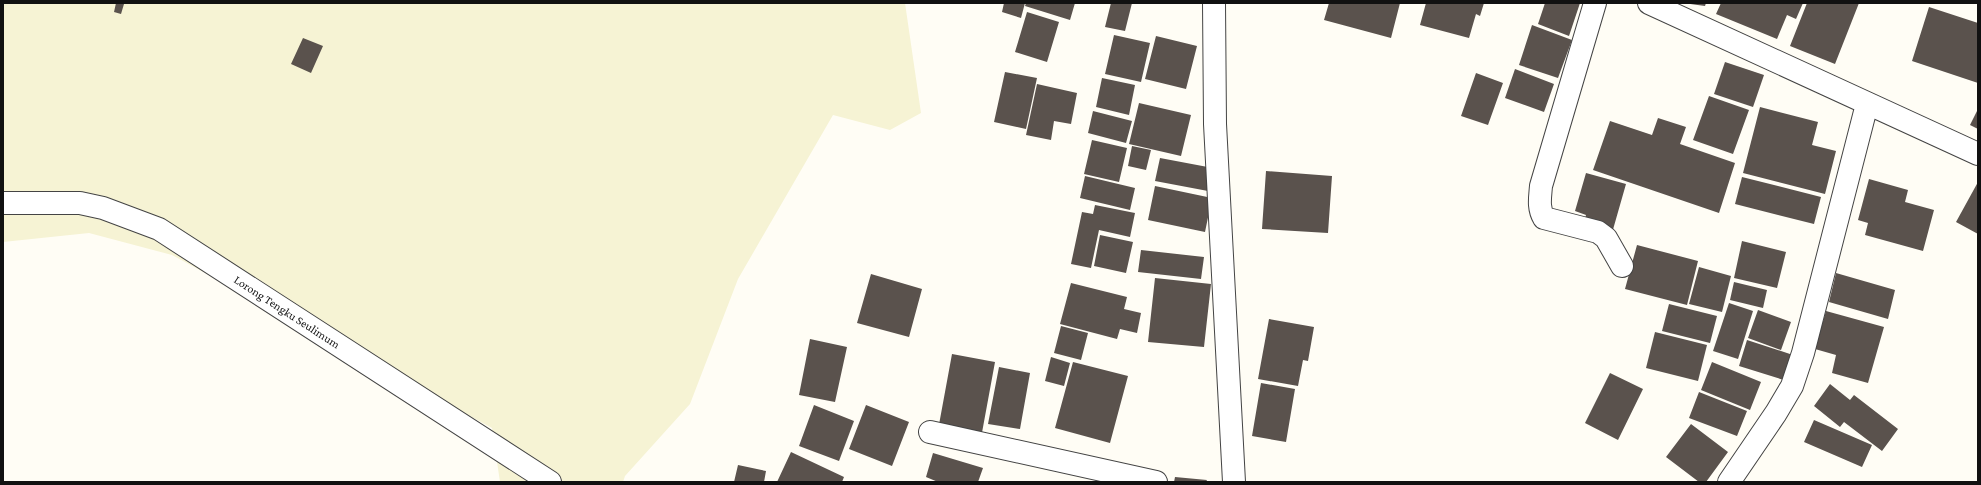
<svg xmlns="http://www.w3.org/2000/svg" width="1981" height="485" font-family="'Crimson Pro',serif">
	<rect width="100%" height="100%" fill="#fffdf5"/>
	<path fill="#f6f3d4" d="M 3,3 L 905,3 L 921,113 L 890,130 L 833,115 L 738,279 L 690,404 L 625,476 L 623,482 L 500,482 L 492,428 L 172,255 L 89,233 L 3,242 Z"/>
	<path fill="#5a524d" d="M 116,3 L 124,4 L 121,14 L 114,12 Z
		M 1004,3 L 1025,3 L 1021,18 L 1002,12 Z
		M 1026,3 L 1075,3 L 1070,20 L 1025,6 Z
		M 1111,3 L 1132,3 L 1125,31 L 1105,27 Z
		M 1329,3 L 1400,3 L 1391,38 L 1324,20 Z
		M 1426,3 L 1484,3 L 1480,16 L 1476,14 L 1469,38 L 1420,25 Z
		M 1545,3 L 1580,3 L 1569,36 L 1538,24 Z
		M 1683,3 L 1706,3 L 1705,6 Z
		M 1721,3 L 1803,3 L 1796,19 L 1787,15 L 1777,39 L 1716,14 Z
		M 1807,3 L 1859,3 L 1835,64 L 1790,46 Z
		M 1929,7 L 1978,23 L 1978,83 L 1912,61 Z
		M 1027,12 L 1059,22 L 1047,62 L 1015,52 Z
		M 1532,25 L 1572,40 L 1558,78 L 1519,65 Z
		M 1114,35 L 1150,43 L 1141,82 L 1105,74 Z
		M 1156,36 L 1197,46 L 1186,89 L 1145,79 Z
		M 303,38 L 323,46 L 311,73 L 291,64 Z
		M 1725,62 L 1764,75 L 1753,107 L 1714,94 Z
		M 1515,69 L 1554,84 L 1544,112 L 1505,98 Z
		M 1005,72 L 1037,78 L 1026,129 L 994,122 Z
		M 1476,73 L 1503,83 L 1488,125 L 1461,116 Z
		M 1102,78 L 1135,85 L 1129,115 L 1096,107 Z
		M 1037,84 L 1077,93 L 1071,124 L 1054,121 L 1051,140 L 1026,135 Z
		M 1709,96 L 1749,110 L 1733,154 L 1693,140 Z
		M 1139,103 L 1191,115 L 1181,156 L 1129,144 Z
		M 1760,107 L 1818,122 L 1812,145 L 1836,151 L 1825,194 L 1743,173 Z
		M 1978,109 L 1978,129 L 1970,125 Z
		M 1093,111 L 1132,121 L 1126,143 L 1088,133 Z
		M 1658,118 L 1686,127 L 1680,144 L 1735,163 L 1719,213 L 1593,170 L 1610,121 L 1652,135 Z
		M 1092,140 L 1127,148 L 1119,182 L 1084,174 Z
		M 1132,146 L 1151,150 L 1146,170 L 1128,166 Z
		M 1160,158 L 1213,168 L 1208,191 L 1155,181 Z
		M 1266,171 L 1332,176 L 1328,233 L 1262,229 Z
		M 1586,173 L 1626,184 L 1612,233 L 1583,225 L 1586,215 L 1575,211 Z
		M 1085,176 L 1135,188 L 1130,210 L 1080,198 Z
		M 1742,177 L 1821,197 L 1814,224 L 1735,204 Z
		M 1869,179 L 1908,190 L 1905,202 L 1934,210 L 1923,251 L 1865,235 L 1868,223 L 1858,220 Z
		M 1978,182 L 1978,234 L 1956,222 Z
		M 1155,186 L 1212,198 L 1205,232 L 1148,220 Z
		M 1095,205 L 1135,213 L 1130,237 L 1099,230 L 1091,268 L 1071,264 L 1082,212 L 1093,214 Z
		M 1100,235 L 1133,242 L 1126,273 L 1094,266 Z
		M 1742,241 L 1786,252 L 1777,288 L 1734,278 Z
		M 1637,245 L 1698,261 L 1687,305 L 1625,289 Z
		M 1141,250 L 1204,257 L 1201,279 L 1138,272 Z
		M 1699,267 L 1731,276 L 1722,312 L 1689,304 Z
		M 1836,273 L 1895,290 L 1888,319 L 1829,302 Z
		M 871,274 L 922,289 L 909,337 L 857,323 Z
		M 1155,278 L 1211,284 L 1204,347 L 1148,342 Z
		M 1734,282 L 1767,290 L 1763,308 L 1730,300 Z
		M 1071,283 L 1127,297 L 1124,309 L 1141,313 L 1137,333 L 1120,329 L 1117,339 L 1060,324 Z
		M 1729,303 L 1753,311 L 1738,359 L 1713,351 Z
		M 1669,304 L 1717,316 L 1710,343 L 1662,331 Z
		M 1758,310 L 1791,322 L 1781,350 L 1748,338 Z
		M 1826,311 L 1884,327 L 1868,383 L 1832,373 L 1836,355 L 1815,349 Z
		M 1269,319 L 1314,327 L 1308,361 L 1303,360 L 1298,386 L 1258,379 Z
		M 1061,326 L 1088,333 L 1081,360 L 1054,353 Z
		M 1655,332 L 1707,345 L 1698,381 L 1646,368 Z
		M 810,339 L 847,347 L 835,402 L 799,395 Z
		M 1747,340 L 1796,356 L 1787,381 L 1739,366 Z
		M 952,354 L 995,362 L 981,438 L 938,430 Z
		M 1051,357 L 1070,363 L 1064,386 L 1045,381 Z
		M 1073,362 L 1128,376 L 1110,443 L 1055,428 Z
		M 1712,362 L 1761,382 L 1750,410 L 1701,390 Z
		M 999,367 L 1030,373 L 1020,429 L 988,424 Z
		M 1610,373 L 1643,389 L 1618,440 L 1585,423 Z
		M 1261,383 L 1295,389 L 1286,442 L 1252,436 Z
		M 1830,384 L 1850,400 L 1854,395 L 1898,429 L 1882,451 L 1844,422 L 1840,427 L 1814,406 Z
		M 1699,392 L 1747,411 L 1737,436 L 1689,418 Z
		M 814,405 L 854,421 L 839,461 L 799,446 Z
		M 866,405 L 909,422 L 892,466 L 849,449 Z
		M 1814,420 L 1872,445 L 1862,467 L 1804,442 Z
		M 1691,424 L 1728,452 L 1706,482 L 1699,482 L 1666,457 Z
		M 791,452 L 844,477 L 842,482 L 777,482 Z
		M 933,453 L 983,468 L 978,482 L 938,482 L 926,477 Z
		M 738,465 L 766,471 L 764,482 L 734,482 Z
		M 1175,477 L 1207,480 L 1206,482 L 1174,482 Z"/>
	<g fill="none" stroke-linecap="round" stroke-linejoin="round">
		<g stroke="#444" stroke-width="24">
			<path id="minor" d="M 1595,3 L 1541,186 C 1540,198 1538,208 1544,218 L 1598,232 L 1606,238 L 1622,266
				M 1649,3 L 1978,154
				M 3,203 L 80,203 L 103,208 L 159,229 L 550,482
				M 930,432 L 1156,482
				M 1729,482 L 1776,413 L 1792,386 L 1803,353 L 1867,104"/>
		</g>
		<g stroke="#444" stroke-width="24">
			<path id="tertiary" d="M 1214,3 L 1215,124 L 1234,482"/>
		</g>
		<use href="#minor" stroke="#fff" stroke-width="22"/>
		<use href="#tertiary" stroke="#fff" stroke-width="22"/>
	</g>
	<g text-anchor="middle" stroke-width="4" stroke-linejoin="round" paint-order="stroke">
		<g font-size="12" fill="#111" stroke="#fff">
			<text transform="translate(287 312) rotate(33)" y="4">Lorong Tengku Seulimum</text>
		</g>
	</g>
	<rect width="1981" height="485" fill="none" stroke="#111111" stroke-width="8"/>
</svg>
